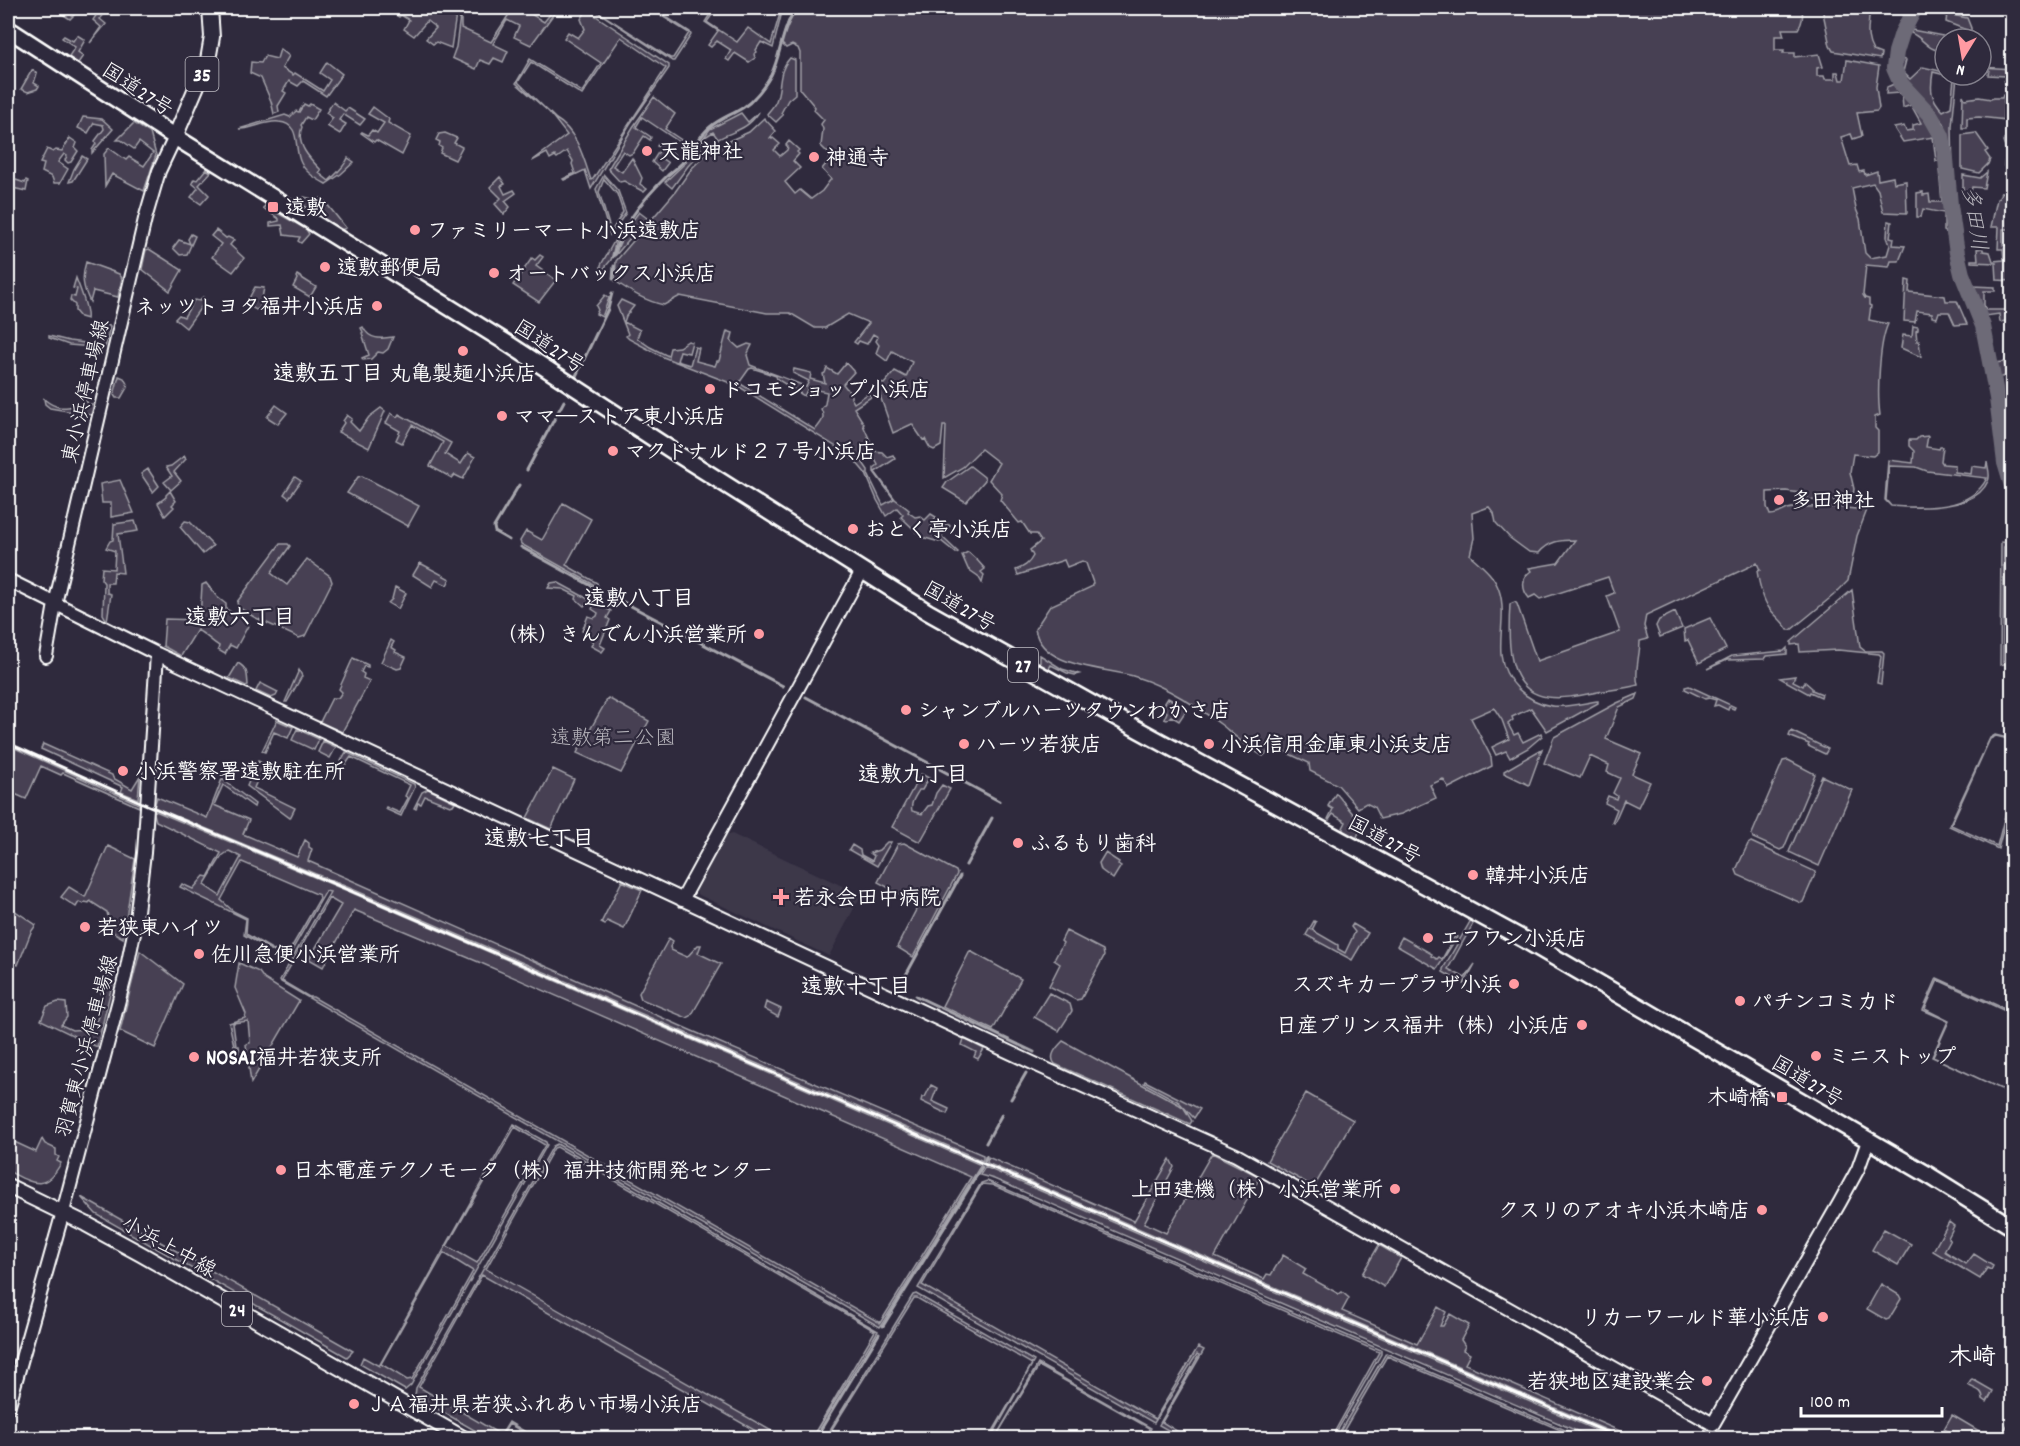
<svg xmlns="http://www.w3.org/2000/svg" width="2020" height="1446" font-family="Dekko,'Klee One',sans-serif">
	<rect width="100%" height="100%" fill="#2f2a3d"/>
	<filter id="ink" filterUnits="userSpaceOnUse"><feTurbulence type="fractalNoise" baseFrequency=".0167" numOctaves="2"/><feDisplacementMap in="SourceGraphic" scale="12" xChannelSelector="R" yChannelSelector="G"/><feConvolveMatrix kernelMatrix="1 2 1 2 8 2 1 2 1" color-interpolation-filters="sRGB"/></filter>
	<g filter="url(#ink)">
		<path fill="#3c3749" d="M 732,834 L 857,893 L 859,899 L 829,956 L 697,894 L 696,889 L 726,836 Z"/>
		<path fill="#464152" stroke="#a2a0a8" stroke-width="1.5" fill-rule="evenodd" d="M 53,8 L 59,9 L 60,8 L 81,8 L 70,19 Z
			M 93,8 L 96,10 L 99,8 L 105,8 L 108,10 L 100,19 L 106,24 L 90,43 L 101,27 L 93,20 L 97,14 L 91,10 Z
			M 384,8 L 457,8 L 451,48 L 436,42 L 433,44 L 426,39 L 436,28 L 427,21 L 414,36 L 404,29 L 409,20 L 401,15 L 399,17 Z
			M 461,8 L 464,8 L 461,15 L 461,28 L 491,42 L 513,8 L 521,8 L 544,22 L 555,8 L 558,8 L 531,45 L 514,37 L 519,26 L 507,20 L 493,44 L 508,51 L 503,62 L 494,58 L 490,64 L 480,60 L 476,69 L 452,58 L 456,47 Z
			M 592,8 L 670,58 L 673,58 L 689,33 L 649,8 L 652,8 L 690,32 L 691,35 L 674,61 L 672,61 Z
			M 714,8 L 717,8 L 707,22 L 737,42 L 748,28 L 771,44 L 781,10 L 778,8 L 783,8 L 773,48 L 761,42 L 756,50 L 757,52 L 754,54 L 755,58 L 749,62 L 735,53 L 729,61 L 726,59 L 731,50 L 717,41 L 711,47 L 708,45 L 718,31 L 705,22 Z
			M 798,8 L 1802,8 C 1803,16 1803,22 1798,29 L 1782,29 L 1784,36 L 1775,36 L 1775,50 L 1784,50 L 1783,53 L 1795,53 L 1795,57 L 1819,54 L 1823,67 L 1817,68 L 1817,76 L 1824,76 L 1825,79 L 1835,79 L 1835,72 L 1838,72 L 1840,80 L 1844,80 L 1847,60 L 1879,66 L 1876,87 L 1879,108 L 1877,111 L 1857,113 L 1862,136 L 1853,139 L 1851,134 L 1841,137 L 1850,166 L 1857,165 L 1859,172 L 1864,171 L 1865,175 L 1877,171 L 1878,180 L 1893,177 L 1894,183 L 1906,181 L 1907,213 L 1883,212 L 1878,190 L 1873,183 L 1852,188 L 1856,209 L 1860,219 L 1865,253 L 1870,258 L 1887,255 L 1890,245 L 1887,237 L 1888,221 L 1892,222 L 1890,237 L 1894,238 L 1893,245 L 1905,246 L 1899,261 L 1891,261 L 1889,267 L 1866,265 L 1863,295 L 1865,298 L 1869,299 L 1869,305 L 1871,306 L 1869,320 L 1888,324 C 1879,343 1877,394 1880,415 L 1875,417 L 1875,428 L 1878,431 L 1878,452 L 1873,456 L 1853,454 L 1850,472 L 1854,489 L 1852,501 L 1808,500 L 1807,494 L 1786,491 L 1767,492 L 1767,507 L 1770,515 C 1784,514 1782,509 1792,508 C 1817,505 1842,507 1867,510 L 1857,536 L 1848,581 L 1835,594 L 1791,630 L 1788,630 C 1783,621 1775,616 1769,608 C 1762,598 1759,583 1757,571 L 1760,570 L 1757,563 L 1646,615 L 1644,626 L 1648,639 L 1640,641 C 1640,656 1634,671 1638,685 C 1623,689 1608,690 1593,693 C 1578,696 1563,699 1547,697 C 1505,691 1508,636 1510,604 L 1515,602 L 1517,604 L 1537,661 L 1620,632 L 1607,596 L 1614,593 L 1608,577 L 1540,599 L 1535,595 L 1529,598 C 1521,589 1522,577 1531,571 L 1529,568 L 1558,563 L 1575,540 C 1560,540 1549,541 1539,553 L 1529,552 L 1510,538 L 1496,523 L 1494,513 L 1489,507 L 1472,513 L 1474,538 L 1470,555 C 1482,566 1494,575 1499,590 C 1506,610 1499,634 1501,654 C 1504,681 1526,702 1552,706 C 1567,708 1583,703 1598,701 L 1598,703 L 1547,731 L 1531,708 L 1512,717 L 1513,720 L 1508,724 L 1514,735 L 1518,733 L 1523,742 L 1541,733 L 1542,736 L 1528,748 L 1510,758 L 1506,751 L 1496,755 L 1492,747 L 1509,739 L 1502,720 L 1494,708 L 1471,718 L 1491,757 L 1492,766 L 1449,788 L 1443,779 L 1430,785 L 1436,798 L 1401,814 L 1380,819 L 1374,807 L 1366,803 L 1358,808 L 1338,785 L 1310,771 L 1309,763 L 1283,751 L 1271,749 L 1263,756 C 1248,748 1236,737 1223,726 C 1196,706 1168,687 1136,677 C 1105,667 1042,669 1035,629 L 1050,606 L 1091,587 L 1093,583 L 1086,563 L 1082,561 L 1067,567 L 1064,560 L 1061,561 L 1018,575 L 1016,570 C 1024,567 1029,564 1033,556 L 1030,550 L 1041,541 L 1036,534 L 1030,534 L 1022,522 L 1019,523 L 1000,500 L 1002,494 L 989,480 L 999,463 L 981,449 L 963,467 L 944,478 L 946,426 L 943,426 L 941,446 L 934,450 L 930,448 L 925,439 L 923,440 L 912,424 L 893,433 L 877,387 L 881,383 L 884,384 L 895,371 L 906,377 L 912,362 L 892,351 L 887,361 L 876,353 L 879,345 L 876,341 L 878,337 L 873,334 L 867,344 L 859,341 L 857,344 L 854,342 L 869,323 L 848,314 L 825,328 L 815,328 L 790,313 L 767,313 L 680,296 L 664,305 C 645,301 631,292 615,281 L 616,261 L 675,192 L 692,168 L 713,148 L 749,132 L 764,118 L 776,131 L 770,138 L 772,139 L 773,138 L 780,144 L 774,150 L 780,156 L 787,150 L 788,147 L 786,145 L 789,141 L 799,150 L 797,152 L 799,154 L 793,161 L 800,168 L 785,182 L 795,194 L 800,190 L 811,199 L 822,191 L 831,179 L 822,169 L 830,159 L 828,153 L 821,146 L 823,129 L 821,124 L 824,120 L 814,110 L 815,107 L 800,89 L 800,53 L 798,48 L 792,45 L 786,48 L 781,43 L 788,21 Z
			M 1822,8 L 1882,8 L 1878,11 L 1874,8 L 1869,9 C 1870,26 1864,35 1873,51 L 1881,54 L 1880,59 L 1833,51 L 1830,46 Z
			M 587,10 L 669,65 L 669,68 L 630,124 L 591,189 L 585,170 L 564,180 L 563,179 L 575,173 L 572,164 L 573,161 L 567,151 L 557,158 L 555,156 L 550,159 L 547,153 L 532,161 L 567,135 L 549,112 L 516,83 L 530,59 L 582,92 L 601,63 L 564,38 L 568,32 L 578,38 L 585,29 L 581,19 ZM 621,37 L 666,68 L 593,179 L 591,180 C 584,159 577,131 556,119 L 518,82 L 531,62 L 582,95 Z
			M 1947,14 L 1967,18 L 1971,28 L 1971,39 L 1967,39 L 1969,31 L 1946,22 Z
			M 1912,30 L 1943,36 L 1939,50 C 1928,50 1923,38 1911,33 Z
			M 77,35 L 85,40 L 78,52 L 83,56 L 78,63 L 67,59 L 75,47 L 62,38 L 64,36 L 73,41 Z
			M 280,49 L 289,56 L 282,68 L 293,75 L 295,73 L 323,91 L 330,80 L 320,73 L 327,62 L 342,74 L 326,96 L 303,81 L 298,86 L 289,81 L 283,91 L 286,93 L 278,106 L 279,112 L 274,114 L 271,101 L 261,78 L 250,73 L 251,62 L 261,63 L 265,56 L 277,59 Z
			M 790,58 L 795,60 L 795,94 L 788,100 L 781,113 L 783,115 L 776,122 L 767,114 C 770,110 774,106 776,101 C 782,86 777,72 790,58 Z
			M 1900,59 L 1906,60 L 1903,72 L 1910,79 L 1923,67 L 1945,72 L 1945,75 L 1933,72 C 1930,89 1930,98 1943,111 L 1951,107 L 1954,78 L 1946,75 L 1957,76 L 1952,126 L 1953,174 L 1950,145 L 1944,123 L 1903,76 L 1900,70 Z
			M 1981,67 L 2012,69 L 2012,101 L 2004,100 L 2003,117 L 2010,118 L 2007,165 L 2012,169 L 2004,166 L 2006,150 L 2003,142 L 2006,136 L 2006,120 L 1979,117 L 1967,118 L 1967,128 L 1962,128 L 1963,95 L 1965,99 L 1979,97 L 1991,99 L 1993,98 L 2002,98 L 2003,95 L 2011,96 L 2012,83 L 2004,82 L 2005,76 L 1988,75 L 1989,70 L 1981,69 Z
			M 32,70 L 37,73 L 34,83 L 39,86 L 37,89 L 28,92 L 21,89 Z
			M 1894,84 C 1912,102 1929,117 1939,141 L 1952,250 L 1950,250 L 1947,233 L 1944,231 L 1944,213 L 1923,209 L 1921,217 L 1917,217 L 1917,193 L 1923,192 L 1923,195 L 1929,194 L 1930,202 L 1942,202 L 1939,170 L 1941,170 L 1941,161 L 1936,161 L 1933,137 L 1903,142 L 1894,128 L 1904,126 L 1906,131 L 1913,130 L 1913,125 L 1921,123 L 1911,105 L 1903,108 L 1902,96 L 1899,93 L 1886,94 L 1887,87 Z
			M 654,97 L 675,114 L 665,129 L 686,143 L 684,145 L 642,117 L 636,127 L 651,137 L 650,140 L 644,136 L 633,153 L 629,155 L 623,151 L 613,166 L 622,172 L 632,158 L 642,178 L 640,184 L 647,189 L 644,192 L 624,181 L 620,182 L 608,169 L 633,127 Z
			M 333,102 L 345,111 L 348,108 L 365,119 L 360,125 L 343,114 L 339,120 L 346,124 L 340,134 L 327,126 L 333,118 L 326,113 Z
			M 304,104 L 308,106 L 310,104 L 319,109 L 312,120 L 306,117 L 301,125 L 302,127 C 295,144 310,159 321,170 L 319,173 L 329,181 C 335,175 345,166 348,158 L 354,162 L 341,174 L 326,184 C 317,179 306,173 301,163 C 293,148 302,124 279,122 C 266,120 251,130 239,129 L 285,115 L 290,117 L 296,111 L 299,112 Z
			M 373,107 L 389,119 L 388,123 L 411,136 L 402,155 L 376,140 L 374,142 L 361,133 L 362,132 L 368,135 L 372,130 L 377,133 L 384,123 L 368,114 Z
			M 741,113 L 748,122 L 759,112 C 747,130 736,130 718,139 L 713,132 L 705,137 L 699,147 L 703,150 L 688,166 L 672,188 L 665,182 L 683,165 L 710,129 Z
			M 83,117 L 102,119 L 113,129 L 92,153 L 92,150 L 96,144 L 95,141 L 104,129 L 103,125 L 94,123 L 88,133 L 78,128 Z
			M 134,123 L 150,133 L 156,155 L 144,191 L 112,174 L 105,186 L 104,154 L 109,148 L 126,160 L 129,157 L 144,166 L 153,153 L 139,142 L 134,149 L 121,140 L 117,140 Z
			M 445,133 L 457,138 L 454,143 L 462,147 L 455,160 L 440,153 L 442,148 L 439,146 L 440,142 L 436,140 L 439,134 Z
			M 1976,133 L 1988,150 L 1985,152 L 1990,159 L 1988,164 L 1979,173 L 1962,169 L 1962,135 Z
			M 70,138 L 77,143 L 75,148 L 78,151 L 71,162 L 68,163 L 65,160 L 67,156 L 64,154 L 58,162 L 68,169 L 60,183 L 54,183 L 52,177 L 42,172 L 44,164 L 40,163 L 47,149 L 53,152 L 56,150 L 62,151 Z
			M 659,143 L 666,147 L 676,156 L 673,158 L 664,153 L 661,158 L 668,163 L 662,171 L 652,162 L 661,148 L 657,146 Z
			M 82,156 L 87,159 L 73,181 L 69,182 L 74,169 Z
			M 206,169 L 211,172 L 199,185 L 209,195 L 201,204 L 191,197 L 198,188 L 192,183 L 194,179 L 197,180 Z
			M 1987,172 L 1984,188 L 1972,187 L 1970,197 L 1963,197 L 1963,175 L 1980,178 Z
			M 604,175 L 618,191 L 626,213 L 610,235 L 596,189 ZM 604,179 L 617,194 L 623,212 L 611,232 L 599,192 Z
			M 500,177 L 505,184 L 501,186 L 505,194 L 514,190 L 516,193 L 505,201 L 510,207 L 504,214 L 495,204 L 501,198 L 490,187 Z
			M 13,179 L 25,183 L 26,180 L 28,181 L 26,191 L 8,187 L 8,183 L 11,184 Z
			M 2001,192 L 2012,193 L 2012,229 L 2003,229 L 2003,245 L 2012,246 L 2009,274 L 2012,274 L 2012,281 L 1997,280 L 1996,263 L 1971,262 L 1971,260 L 1978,260 L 1977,249 L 1983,248 L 1983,251 L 1990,252 L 1993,261 L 2004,260 L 2003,249 L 1998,249 L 1999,227 L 1991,227 L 1997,199 L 1999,198 Z
			M 304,197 L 317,200 L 322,198 L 346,228 L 338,231 L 302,208 Z
			M 265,206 L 306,229 L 309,234 L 301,243 L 298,241 L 300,237 L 284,235 L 282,225 L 270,226 L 270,223 L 279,221 L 279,219 L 263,208 Z
			M 639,212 L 647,218 L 615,256 C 620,239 628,225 639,212 Z
			M 216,230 L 226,238 L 228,237 L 234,240 L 230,245 L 244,258 L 233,272 L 212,257 L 221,244 L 211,236 Z
			M 191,234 L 195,236 L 187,254 L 180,255 L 173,248 L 179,240 L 190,244 L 188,239 Z
			M 617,236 L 611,260 L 601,272 L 601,265 Z
			M 149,249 L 182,270 L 170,291 L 142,269 L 146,250 Z
			M 540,255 L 543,257 L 536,266 L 556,280 L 539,302 L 513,285 L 532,258 L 535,260 Z
			M 86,262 L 119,274 L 122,278 L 118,297 L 93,291 L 90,302 C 83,288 81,278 86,262 Z
			M 297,275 L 316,287 L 310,297 L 293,287 L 297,279 L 296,277 Z
			M 76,278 C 80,289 89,309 87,319 L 80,317 L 75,311 L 75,305 L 70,300 L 71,296 L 75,297 L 77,289 L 73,288 Z
			M 1906,280 L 1910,281 L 1909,292 L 1945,296 L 1946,301 L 1957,301 L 1967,324 L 1955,325 L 1949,312 L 1939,312 L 1937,318 L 1932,317 L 1932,313 L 1917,311 L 1915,322 L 1904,321 Z
			M 1972,286 L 1995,287 L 1995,291 L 1984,291 L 1984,305 L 1986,310 L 2012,310 L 2012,313 L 2008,314 L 2006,321 L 2000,322 L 1999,314 L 1985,316 Z
			M 255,287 L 264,288 L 260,308 L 256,310 L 246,304 Z
			M 605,295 L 609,298 L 602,317 L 596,314 L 598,310 L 596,306 Z
			M 203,297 L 206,300 L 186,328 L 175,319 L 179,315 L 184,317 L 194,300 L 200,301 Z
			M 621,300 L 634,306 L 626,316 L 624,322 L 640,330 L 637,338 L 650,347 L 668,356 L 670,348 L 679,347 L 688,341 L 692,342 L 689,353 L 680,351 L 677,361 L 690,365 L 695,347 L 699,348 L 696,361 L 715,366 L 717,361 L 719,361 L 727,331 L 733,333 L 731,341 L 739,348 L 748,344 L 752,345 L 747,355 L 750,365 C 770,373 787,378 806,387 L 809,381 L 793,373 L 794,369 L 811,373 L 810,379 L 825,383 L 823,374 L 825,373 L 827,368 L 837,374 L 846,363 L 854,372 L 843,384 L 851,394 L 851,398 L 854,403 L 869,393 L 871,397 L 854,408 L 864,424 L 863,425 L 872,445 L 873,451 L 882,452 L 887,457 L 893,455 L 895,459 L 875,472 L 895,499 L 909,510 L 908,512 L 915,517 L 920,516 L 925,520 L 931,514 L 936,517 L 931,527 L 941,532 L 945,524 L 949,525 L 950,526 L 941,536 L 958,552 L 956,553 L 941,541 L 939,542 L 922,537 L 901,517 L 903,515 L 897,508 L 886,516 L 877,500 L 866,474 L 856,462 L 835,446 L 738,386 L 663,357 L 629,339 L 626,336 L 628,334 L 617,306 ZM 752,368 L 776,376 L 777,379 L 804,396 L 808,388 L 827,392 L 825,404 L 821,409 C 826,418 821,423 815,430 L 739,383 L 749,369 ZM 872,454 L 878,465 L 874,468 L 874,472 L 894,499 L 883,505 L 868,474 L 868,470 L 861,460 Z
			M 105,325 L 110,326 L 105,348 L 69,345 L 49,338 L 49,336 L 69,341 L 100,345 Z
			M 1913,326 L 1918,327 L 1918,330 L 1916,331 L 1917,341 L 1919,341 L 1921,357 L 1901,348 L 1903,335 L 1912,336 Z
			M 363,327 C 369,340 381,339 393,337 L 388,349 L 383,353 L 378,352 L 371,359 L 363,360 L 362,358 L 369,355 L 362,333 L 363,332 L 361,328 Z
			M 2004,362 L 2006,376 L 1996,378 L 1993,363 Z
			M 119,376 L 124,378 L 128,386 L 121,398 L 116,398 L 114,395 Z
			M 81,395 L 82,395 L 89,405 L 94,405 L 91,415 L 50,408 L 45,404 L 44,399 C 57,410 64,408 82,405 Z
			M 276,405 L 287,413 L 278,424 L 267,417 Z
			M 381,408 L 385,411 L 369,448 L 338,432 L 344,423 L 343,421 L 347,415 L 352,419 L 350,422 L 359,431 L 369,417 Z
			M 391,413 L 397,417 L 399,414 L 451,443 L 445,454 L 461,464 L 468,453 L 475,457 L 463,479 L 455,475 L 452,478 L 430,466 L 443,442 L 412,425 L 402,443 L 396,440 L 400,431 L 386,423 Z
			M 1928,436 L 1926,447 L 1939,449 L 1940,447 L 1943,447 L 1941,461 L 1943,464 L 1955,465 L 1955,472 L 1971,474 L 1972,466 L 1986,468 L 1987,462 C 1988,468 1991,476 1988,481 C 1976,511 1916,508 1891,506 L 1885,500 L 1888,460 L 1913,463 L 1914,451 L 1909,446 L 1909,440 L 1916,440 L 1919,437 ZM 1889,466 L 1916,467 L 1927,471 L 1987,478 C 1970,512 1922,508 1891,506 L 1886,500 Z
			M 184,456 L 186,459 L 174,472 L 181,481 L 171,490 L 164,482 L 172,476 L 166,467 L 171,466 Z
			M 970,466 L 984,477 L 985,480 L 966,502 L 943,488 L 947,482 Z
			M 148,469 L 159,486 L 153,492 L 141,474 Z
			M 362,476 L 419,506 L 408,526 L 347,493 L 358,477 Z
			M 295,477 L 301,481 L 289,498 L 284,494 Z
			M 120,480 L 134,513 L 111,517 L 111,503 L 102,503 L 100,484 Z
			M 170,491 L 176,501 L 172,505 L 174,507 L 165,516 L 158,503 L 166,497 L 166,495 Z
			M 563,503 L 591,519 L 566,565 L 597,583 L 598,587 L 521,544 L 520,541 L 526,531 L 542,540 Z
			M 135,521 L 138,531 L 118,534 L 123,573 L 114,572 L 113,583 L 107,583 L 107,593 L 111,594 L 107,621 L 103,614 L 104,583 L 101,579 L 102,568 L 114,569 L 115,551 L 106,548 L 110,541 L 113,540 L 114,524 Z
			M 185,521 L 190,522 L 213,546 L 203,554 L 180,527 Z
			M 2001,542 L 2012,543 L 2012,547 L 2004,547 L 2003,661 L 2012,659 L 2012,662 L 2000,665 Z
			M 280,544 L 288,544 L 290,546 L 271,573 L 287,585 L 307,559 L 330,576 L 332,582 L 305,636 L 299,638 L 254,617 L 238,607 L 237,602 Z
			M 968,552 L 977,560 L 985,569 L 981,572 L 984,575 L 982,583 L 978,576 L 968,569 L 962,555 Z
			M 420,563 L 450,579 L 447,585 L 436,580 L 432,587 L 413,575 Z
			M 557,582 L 590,600 L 584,606 L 576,599 L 577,596 L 563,589 L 548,588 L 551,583 Z
			M 206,583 L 217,597 L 226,604 L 226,609 L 249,624 L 236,648 L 230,645 L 225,654 L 218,650 L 219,646 C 211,641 205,634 197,630 L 181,656 L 163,646 L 165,619 L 200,620 L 202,585 Z
			M 395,587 L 406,593 L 398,609 L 388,603 L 392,599 Z
			M 1852,590 L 1860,647 L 1865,651 L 1882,651 L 1884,653 L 1881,684 L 1877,683 L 1881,656 L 1879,654 L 1838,650 L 1800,652 L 1799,644 L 1791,645 L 1791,642 Z
			M 595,602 L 611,611 L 607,618 L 610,620 L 600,645 L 605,648 L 602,652 L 591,646 L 593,642 L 590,639 L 592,636 L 582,631 L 588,616 L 594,618 L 597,616 L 598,613 L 592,609 Z
			M 1675,612 L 1682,628 L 1660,637 L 1656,626 L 1659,620 Z
			M 1710,618 L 1726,649 L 1699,663 L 1688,640 L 1685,641 L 1684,629 Z
			M 391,640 L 394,642 L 391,647 L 396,650 L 395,652 L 406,657 L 401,668 L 397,669 L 381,662 Z
			M 1787,648 L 1787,654 L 1767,656 L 1765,659 L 1727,660 L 1707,669 L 1732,656 L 1784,651 Z
			M 1040,655 L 1062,669 L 1079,674 L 1075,675 L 1067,673 L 1051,665 L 1048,670 L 1040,666 Z
			M 353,658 L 368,665 L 368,667 L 364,666 L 361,672 L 364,674 L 363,678 L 370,681 L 342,732 L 320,722 L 332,698 L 338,698 L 342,692 L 339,689 Z
			M 238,663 C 248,669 247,674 248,685 L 246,686 L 229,678 Z
			M 299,670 L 302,676 L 287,702 L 285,702 Z
			M 1795,676 L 1793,681 L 1803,686 L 1805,682 L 1812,688 L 1812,690 L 1822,694 L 1821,697 L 1810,692 L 1809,694 L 1780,678 Z
			M 260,683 L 278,692 L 276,696 L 271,698 L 256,691 Z
			M 1689,686 L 1735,707 L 1734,709 L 1729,707 L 1728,710 L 1718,705 L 1714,706 L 1716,700 L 1709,698 L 1705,699 L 1685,689 L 1685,687 Z
			M 1638,694 L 1636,699 L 1619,707 L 1606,739 L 1641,754 L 1632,774 L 1650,782 L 1638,807 L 1624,800 L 1614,823 L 1612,822 L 1617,809 L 1605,803 L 1608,796 L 1616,799 L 1617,796 L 1613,793 L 1620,778 L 1607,772 L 1609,765 L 1590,756 L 1580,778 L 1544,763 L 1554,737 L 1617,703 Z
			M 608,698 L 649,721 L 621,773 L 577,753 Z
			M 1168,698 L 1187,709 L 1179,721 L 1171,716 L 1167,720 L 1164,719 L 1167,712 L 1163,706 Z
			M 277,720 L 293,727 L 288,738 L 274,732 L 265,752 L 262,751 Z
			M 297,729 L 319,739 L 314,750 L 292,740 Z
			M 1791,731 L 1828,749 L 1825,754 L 1808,746 L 1809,744 L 1789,736 Z
			M 1995,735 L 2012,739 L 2011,753 L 2012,753 L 2012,757 L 2009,756 L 2012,740 L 1996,736 L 1990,739 L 1951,825 L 1997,846 L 2012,789 L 2012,797 L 1998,849 L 1949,826 L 1990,738 Z
			M 323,741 L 336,747 L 330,758 L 318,752 Z
			M 43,744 L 112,775 L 113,778 L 132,789 L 140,776 L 138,799 L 121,792 L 123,787 L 41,749 Z
			M 8,745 L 139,804 L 139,807 L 63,773 L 61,775 L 41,766 L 26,799 L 8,791 Z
			M 1542,749 L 1529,785 L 1504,773 L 1504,771 Z
			M 346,752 L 414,784 L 415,787 L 401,816 L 385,809 L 386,807 L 400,813 L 408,798 L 405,796 L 410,785 L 351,757 L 346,764 L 341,761 Z
			M 1788,760 L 1815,774 L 1784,848 L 1780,850 L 1753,838 L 1752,834 L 1783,761 Z
			M 258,761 L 264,764 L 254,788 L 295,808 L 290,818 L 247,786 Z
			M 553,769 L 574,779 L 551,829 L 527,818 Z
			M 921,774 L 929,778 L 922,790 L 919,790 C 915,797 910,803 912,811 L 922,814 L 928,806 L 932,805 L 936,793 L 942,785 L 950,789 L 920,842 L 892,827 Z
			M 1822,776 L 1852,790 L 1819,866 L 1789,852 Z
			M 222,779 L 255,804 L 254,807 L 223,785 L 214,805 L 249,820 L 243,834 L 297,857 L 305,840 L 309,843 L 309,847 L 312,849 L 308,861 L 690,1030 L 983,1155 L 983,1161 L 352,889 L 154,807 L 157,797 L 207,818 Z
			M 428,789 L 455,802 L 453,805 L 450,806 L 425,796 L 421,804 L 418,803 L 416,809 L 414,808 L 422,792 Z
			M 1336,793 L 1354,815 L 1361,828 L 1356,839 L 1343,832 L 1343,828 L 1346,822 L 1333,814 L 1329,820 L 1328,819 L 1333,809 L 1328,806 Z
			M 153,810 L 350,892 L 981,1165 L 880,1327 L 281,982 L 280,980 L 330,892 L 326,891 L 287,959 L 244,935 L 246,919 L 180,887 L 182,884 L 193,889 L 204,876 L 208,877 L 221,853 L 156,821 ZM 229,851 L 241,857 L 220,896 L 204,885 L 222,856 ZM 242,862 L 319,895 L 320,898 L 287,955 L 282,955 L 246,934 L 247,918 L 233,911 L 221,900 ZM 329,898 L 341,905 L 309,959 L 323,967 L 354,910 L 481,963 L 971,1177 L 880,1323 L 313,997 L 309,997 L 282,981 Z
			M 887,842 L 891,842 L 877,866 L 849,850 L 852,845 L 860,850 L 861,855 L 872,861 L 874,856 L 870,853 L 879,850 Z
			M 1751,842 L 1816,872 L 1803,902 L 1801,903 L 1738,875 L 1736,870 L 1748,844 Z
			M 904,843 L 956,871 L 957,874 L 913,957 L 897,947 L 919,904 L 878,882 L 898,844 Z
			M 108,846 L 135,859 L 123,938 L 111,931 L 107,912 L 90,901 L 89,903 L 85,902 L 83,904 L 79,902 L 76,907 L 61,897 L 69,887 L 85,897 Z
			M 1105,853 L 1119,862 L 1118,864 L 1121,866 L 1113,879 L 1101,870 L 1099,863 Z
			M 622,881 L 642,890 L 624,929 L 607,921 L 605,925 L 601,923 Z
			M 8,906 L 36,925 L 31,932 L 18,965 L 8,960 Z
			M 1471,920 L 1474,922 L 1448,969 L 1465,978 L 1475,964 L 1464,984 L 1443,972 L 1443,969 Z
			M 1314,921 L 1316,922 L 1312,930 L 1338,945 L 1338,949 L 1345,953 L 1355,932 L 1351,927 L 1353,924 L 1368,933 L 1352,960 L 1306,935 Z
			M 1066,931 L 1103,950 L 1104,956 L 1081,999 L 1076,1000 L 1049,986 L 1060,964 L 1054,960 L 1063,943 L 1061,941 Z
			M 1455,936 L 1457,937 L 1437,969 L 1397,946 L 1402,937 L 1432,954 L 1431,956 L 1437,959 L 1439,957 L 1442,959 Z
			M 669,938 L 673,941 L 670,947 L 671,950 L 687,957 L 698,945 L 701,945 L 698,953 L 721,964 L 691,1016 L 687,1018 L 641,999 L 639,993 Z
			M 140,951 L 183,984 L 155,1048 L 120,1031 Z
			M 970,951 L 1021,979 L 993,1030 L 942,1006 Z
			M 239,963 L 259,972 L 264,979 L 299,1001 L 251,1083 L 246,1044 L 250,1043 L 248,1021 L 233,1023 L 236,1046 L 239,1046 L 240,1054 L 235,1050 L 229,1023 L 245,1018 L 246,1014 L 235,988 Z
			M 106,975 L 113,981 L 97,1047 L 41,1020 L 47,1006 L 58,1002 L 66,1003 L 67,1017 L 61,1025 L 72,1030 L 86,1029 L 89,1025 L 97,1020 L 103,996 L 100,991 L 102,981 Z
			M 1937,978 L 2012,1012 L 2012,1014 L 1938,980 L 1925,1009 L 1949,1021 L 1933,1057 L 2012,1094 L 1932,1057 L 1948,1021 L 1923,1010 Z
			M 1049,993 L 1070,1004 L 1072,1011 L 1059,1031 L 1034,1017 Z
			M 766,1002 L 781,1009 L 778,1017 L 764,1009 Z
			M 964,1039 L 984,1049 L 978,1059 L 974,1057 L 976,1052 L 962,1045 Z
			M 1063,1041 L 1178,1104 L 1184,1108 L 1192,1121 L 1190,1124 L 1055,1064 C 1048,1056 1057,1047 1063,1041 Z
			M 1145,1081 L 1200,1109 L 1194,1118 L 1179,1102 L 1144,1083 Z
			M 931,1085 L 937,1088 L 932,1101 L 949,1109 L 947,1114 L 921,1101 L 922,1097 L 925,1097 Z
			M 1306,1093 L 1353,1120 L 1314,1187 L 1267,1161 Z
			M 514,1124 L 546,1142 L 547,1145 L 411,1385 L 405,1390 L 360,1364 L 363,1357 L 379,1366 ZM 515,1127 L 545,1145 L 477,1263 L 447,1246 ZM 444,1253 L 473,1271 L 412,1379 L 407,1380 L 381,1364 Z
			M 8,1139 L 36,1152 L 42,1139 L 45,1144 L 56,1149 L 56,1155 L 59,1157 L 57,1161 L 61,1163 C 45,1193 32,1183 8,1171 Z
			M 557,1144 L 878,1331 L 815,1434 L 816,1438 L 812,1437 L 875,1331 L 557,1147 L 554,1148 L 486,1269 L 784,1438 L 768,1438 L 482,1275 L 419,1387 L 501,1435 L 509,1422 L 534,1437 L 532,1438 L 532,1437 L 509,1424 L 501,1437 L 503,1438 L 488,1438 L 415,1396 L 416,1388 L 553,1146 Z
			M 1212,1153 L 1260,1177 L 1215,1257 L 1264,1279 L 1267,1274 L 1271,1275 L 1283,1255 L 1306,1269 L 1303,1274 L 1339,1294 L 1342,1292 L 1349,1298 L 1342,1311 L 1417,1344 L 1438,1307 L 1446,1312 L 1440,1326 L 1443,1326 L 1450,1314 L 1469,1325 L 1461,1340 L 1465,1346 L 1463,1350 L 1470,1354 L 1465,1364 L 1636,1438 L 1625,1438 L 987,1163 L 988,1157 L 1134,1221 L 1170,1159 L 1174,1167 L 1144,1223 L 1166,1233 Z
			M 985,1167 L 1614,1438 L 1593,1438 L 994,1179 L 980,1175 Z
			M 987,1181 L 1381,1350 L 1381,1354 L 1333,1438 L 1331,1438 L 1379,1352 L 992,1185 L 982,1184 L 922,1285 L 1155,1419 L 1198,1347 L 1204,1350 L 1162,1422 L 1188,1438 L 1182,1438 L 1159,1425 L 1199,1355 L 1197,1354 L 1154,1423 L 918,1288 L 981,1183 Z
			M 81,1197 L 353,1351 L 347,1357 L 96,1214 Z
			M 1949,1222 L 1954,1226 L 1948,1238 L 1950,1240 L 1944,1251 L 1965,1264 L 1967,1263 L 1974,1254 L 1993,1266 L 1991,1270 L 1987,1268 L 1980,1279 L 1933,1251 Z
			M 1884,1229 L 1911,1244 L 1898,1265 L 1872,1250 Z
			M 1379,1245 L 1401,1258 L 1384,1287 L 1362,1274 Z
			M 1881,1284 L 1899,1295 L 1901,1299 L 1889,1319 L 1886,1320 L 1867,1309 Z
			M 916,1294 L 1034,1361 L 991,1438 L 989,1438 L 1032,1364 L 917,1298 L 914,1298 L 832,1429 L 832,1431 L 846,1438 L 842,1438 L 830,1432 L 831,1428 L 913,1295 Z
			M 1386,1353 L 1584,1438 L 1579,1438 L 1387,1356 L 1344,1430 L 1338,1438 L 1336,1438 Z
			M 1038,1364 L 1151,1428 L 1147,1438 L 1149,1428 L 1039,1366 L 995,1438 Z
			M 1972,1379 L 1993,1391 L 1987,1402 L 1983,1399 C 1983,1389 1975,1390 1968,1385 Z
			M 1952,1415 L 1991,1438 L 1961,1438 L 1944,1429 Z
			M 2012,1418 L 2012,1438 L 1999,1438 Z"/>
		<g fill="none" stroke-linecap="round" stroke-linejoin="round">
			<path stroke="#a7a6ad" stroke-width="3" d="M 613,257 C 621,226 645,197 668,175 C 673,171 678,167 682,163 C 692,152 698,137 710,127 C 724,115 743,112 755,97 C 761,91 767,82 771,75 C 782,53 781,27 798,8
				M 613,279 L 614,266
				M 575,378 L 608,309 L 612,293
				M 527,470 L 564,401
				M 509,540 L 495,532 L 494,527 L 519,485
				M 521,547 L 597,589
				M 612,596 L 783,686
				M 806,697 L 999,801
				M 966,865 L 992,818
				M 900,986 L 960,876
				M 916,996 L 1034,1052
				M 1011,1099 L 1026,1073
				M 986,1143 L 1002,1114
				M 985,1161 L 986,1156
				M 883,1326 L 982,1167
				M 821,1429 L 879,1334"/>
			<path stroke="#6d6a77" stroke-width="16" d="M 1915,8 L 1902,33 L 1896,52 L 1894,68 L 1901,84 L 1930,115 L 1942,136 L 1946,159 L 1950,205 L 1957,253 L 1962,274 L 1983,326 L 1997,398 L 2005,463 L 2012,486"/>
			<g stroke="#fff" stroke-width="16">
				<path id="secondary" d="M 8,580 L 157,654 L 144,853 L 135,928 L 125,977 L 63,1212 L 8,1408
					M 157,654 L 1039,1066 L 1236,1155 L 1713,1424 L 1840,1202 L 1858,1169 L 1868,1141
					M 46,656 L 55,604 L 145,219 L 159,171 L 175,137
					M 682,900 L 862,571"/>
			</g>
			<g stroke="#fff" stroke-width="18">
				<path id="primary" d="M 175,137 L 208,60 L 212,37 L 210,8
					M 8,1186 L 86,1224 L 141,1254 L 463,1438"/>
			</g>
			<g stroke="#fff" stroke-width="20">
				<path id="highway" d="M 8,29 L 175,137 L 507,343 L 679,455 L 928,612 L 1139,730 L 1525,940 L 1930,1176 L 2012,1227"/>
			</g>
			<use href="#secondary" stroke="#2f2a3d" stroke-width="12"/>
			<use href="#primary" stroke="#2f2a3d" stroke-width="14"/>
			<use href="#highway" stroke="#2f2a3d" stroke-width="15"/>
			<path stroke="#fff" stroke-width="3" d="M 8,743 L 147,805 L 351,891 L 1620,1438"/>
		</g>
	</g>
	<g fill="#ff9aa2" stroke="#2f2a3d" stroke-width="2">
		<circle cx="647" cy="151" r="6"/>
		<circle cx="814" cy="157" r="6"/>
		<rect x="267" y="201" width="12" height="12" rx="3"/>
		<circle cx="415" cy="230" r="6"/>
		<circle cx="325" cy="267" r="6"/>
		<circle cx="494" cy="273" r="6"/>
		<circle cx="377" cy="306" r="6"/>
		<circle cx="463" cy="351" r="6"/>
		<circle cx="710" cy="389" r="6"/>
		<circle cx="502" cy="416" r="6"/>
		<circle cx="613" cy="451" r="6"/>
		<circle cx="1779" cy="500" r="6"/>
		<circle cx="853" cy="529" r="6"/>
		<circle cx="759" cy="634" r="6"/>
		<circle cx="906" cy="710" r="6"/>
		<circle cx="964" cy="744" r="6"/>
		<circle cx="1209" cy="744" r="6"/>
		<circle cx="123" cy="771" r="6"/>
		<circle cx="1018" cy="843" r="6"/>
		<circle cx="1473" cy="875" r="6"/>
		<path d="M778 888h6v6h6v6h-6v6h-6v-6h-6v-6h6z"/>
		<circle cx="85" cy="927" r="6"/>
		<circle cx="1428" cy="938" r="6"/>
		<circle cx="199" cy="954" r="6"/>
		<circle cx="1514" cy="984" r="6"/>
		<circle cx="1740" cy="1001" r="6"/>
		<circle cx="1582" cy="1025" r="6"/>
		<circle cx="1816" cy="1056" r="6"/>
		<circle cx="194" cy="1057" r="6"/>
		<rect x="1776" y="1091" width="12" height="12" rx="3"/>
		<circle cx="281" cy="1170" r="6"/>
		<circle cx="1395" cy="1189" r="6"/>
		<circle cx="1762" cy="1210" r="6"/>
		<circle cx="1823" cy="1317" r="6"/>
		<circle cx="1707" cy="1381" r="6"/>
		<circle cx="354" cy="1404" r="6"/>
	</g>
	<g text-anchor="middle" stroke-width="4.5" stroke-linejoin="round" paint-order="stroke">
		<g fill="#2f2a3d" stroke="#c1bfc5" stroke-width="1.5">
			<rect x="185.5" y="57" width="33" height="34" rx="4.5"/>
			<rect x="1008" y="648" width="30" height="34" rx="4.5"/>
			<rect x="222" y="1292" width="30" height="34" rx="4.5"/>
		</g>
		<g font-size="20" font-weight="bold" fill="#fff">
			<text x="202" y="81">35</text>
			<text x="1023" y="672">27</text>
			<text x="237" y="1316">24</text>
		</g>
		<g font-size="21" fill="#fff" stroke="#2f2a3d">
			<text transform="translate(138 89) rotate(33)" y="7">国道27号</text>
			<text transform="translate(550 346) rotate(33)" y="7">国道27号</text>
			<text transform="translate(85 391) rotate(-77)" y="7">東小浜停車場線</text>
			<text transform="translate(960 606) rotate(30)" y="7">国道27号</text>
			<text transform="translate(1385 839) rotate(28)" y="7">国道27号</text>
			<text transform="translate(86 1046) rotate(-75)" y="7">羽賀東小浜停車場線</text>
			<text transform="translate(1808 1081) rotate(31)" y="7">国道27号</text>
			<text transform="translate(169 1246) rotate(29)" y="7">小浜上中線</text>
		</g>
		<g font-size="21" font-weight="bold" fill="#fff" stroke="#2f2a3d" text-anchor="start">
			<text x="659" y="158">天龍神社</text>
			<text x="826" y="164">神通寺</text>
			<text x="285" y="214">遠敷</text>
			<text x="427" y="237">ファミリーマート小浜遠敷店</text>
			<text x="337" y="274">遠敷郵便局</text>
			<text x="506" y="280">オートバックス小浜店</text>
			<text x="365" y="313" text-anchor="end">ネッツトヨタ福井小浜店</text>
			<text x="463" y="380" text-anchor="middle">丸亀製麺小浜店</text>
			<text x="722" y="396">ドコモショップ小浜店</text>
			<text x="514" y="423">ママ―ストア東小浜店</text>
			<text x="625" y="458">マクドナルド２７号小浜店</text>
			<text x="1791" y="507">多田神社</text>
			<text x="865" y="536">おとく亭小浜店</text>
			<text x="747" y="641" text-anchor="end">（株）きんでん小浜営業所</text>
			<text x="918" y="717">シャンブルハーツタウンわかさ店</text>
			<text x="976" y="751">ハーツ若狭店</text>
			<text x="1221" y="751">小浜信用金庫東小浜支店</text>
			<text x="135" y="778">小浜警察署遠敷駐在所</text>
			<text x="1030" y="850">ふるもり歯科</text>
			<text x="1485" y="882">韓丼小浜店</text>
			<text x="794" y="904">若永会田中病院</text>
			<text x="97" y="934">若狭東ハイツ</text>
			<text x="1440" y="945">エフワン小浜店</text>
			<text x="211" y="961">佐川急便小浜営業所</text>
			<text x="1502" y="991" text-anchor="end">スズキカープラザ小浜</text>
			<text x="1752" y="1008">パチンコミカド</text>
			<text x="1570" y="1032" text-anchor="end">日産プリンス福井（株）小浜店</text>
			<text x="1828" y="1063">ミニストップ</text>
			<text x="206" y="1064">NOSAI福井若狭支所</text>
			<text x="1770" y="1104" text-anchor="end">木崎橋</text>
			<text x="293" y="1177">日本電産テクノモータ（株）福井技術開発センター</text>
			<text x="1383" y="1196" text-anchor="end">上田建機（株）小浜営業所</text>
			<text x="1750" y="1217" text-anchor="end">クスリのアオキ小浜木崎店</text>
			<text x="1811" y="1324" text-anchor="end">リカーワールド華小浜店</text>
			<text x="1695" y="1388" text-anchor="end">若狭地区建設業会</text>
			<text x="366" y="1411">ＪＡ福井県若狭ふれあい市場小浜店</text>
		</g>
		<g font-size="21" fill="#b5b3ba" stroke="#2f2a3d">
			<text x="613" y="744">遠敷第二公園</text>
		</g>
		<g font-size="22" font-style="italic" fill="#b6b4bb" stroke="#2f2a3d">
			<text transform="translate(1976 218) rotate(81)" y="8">多田川</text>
		</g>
		<g font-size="22" font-weight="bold" fill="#fff" stroke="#2f2a3d">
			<text x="328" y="380">遠敷五丁目</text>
			<text x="639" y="605">遠敷八丁目</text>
			<text x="240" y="624">遠敷六丁目</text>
			<text x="913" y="781">遠敷九丁目</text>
			<text x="539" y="845">遠敷七丁目</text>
			<text x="856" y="993">遠敷十丁目</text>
		</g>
		<g font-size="24" font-weight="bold" fill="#fff" stroke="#2f2a3d">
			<text x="1972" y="1364">木崎</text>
		</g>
	</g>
	<rect width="2020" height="1446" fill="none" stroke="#2f2a3d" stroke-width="30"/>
	<rect x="15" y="15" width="1990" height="1416" fill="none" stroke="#fff" stroke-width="2" filter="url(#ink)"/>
	<g transform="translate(1963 57) rotate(191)"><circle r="28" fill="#2f2a3d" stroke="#827f8b" stroke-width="1.5"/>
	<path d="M0-4.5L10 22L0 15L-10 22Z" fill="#ff9aa2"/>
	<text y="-9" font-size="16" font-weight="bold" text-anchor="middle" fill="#ffffff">N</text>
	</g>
	<path d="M1801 1407v9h141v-9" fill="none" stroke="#ffffff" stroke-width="3"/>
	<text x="1810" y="1407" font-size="18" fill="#ffffff" stroke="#2f2a3d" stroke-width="4.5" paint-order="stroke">100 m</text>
</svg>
